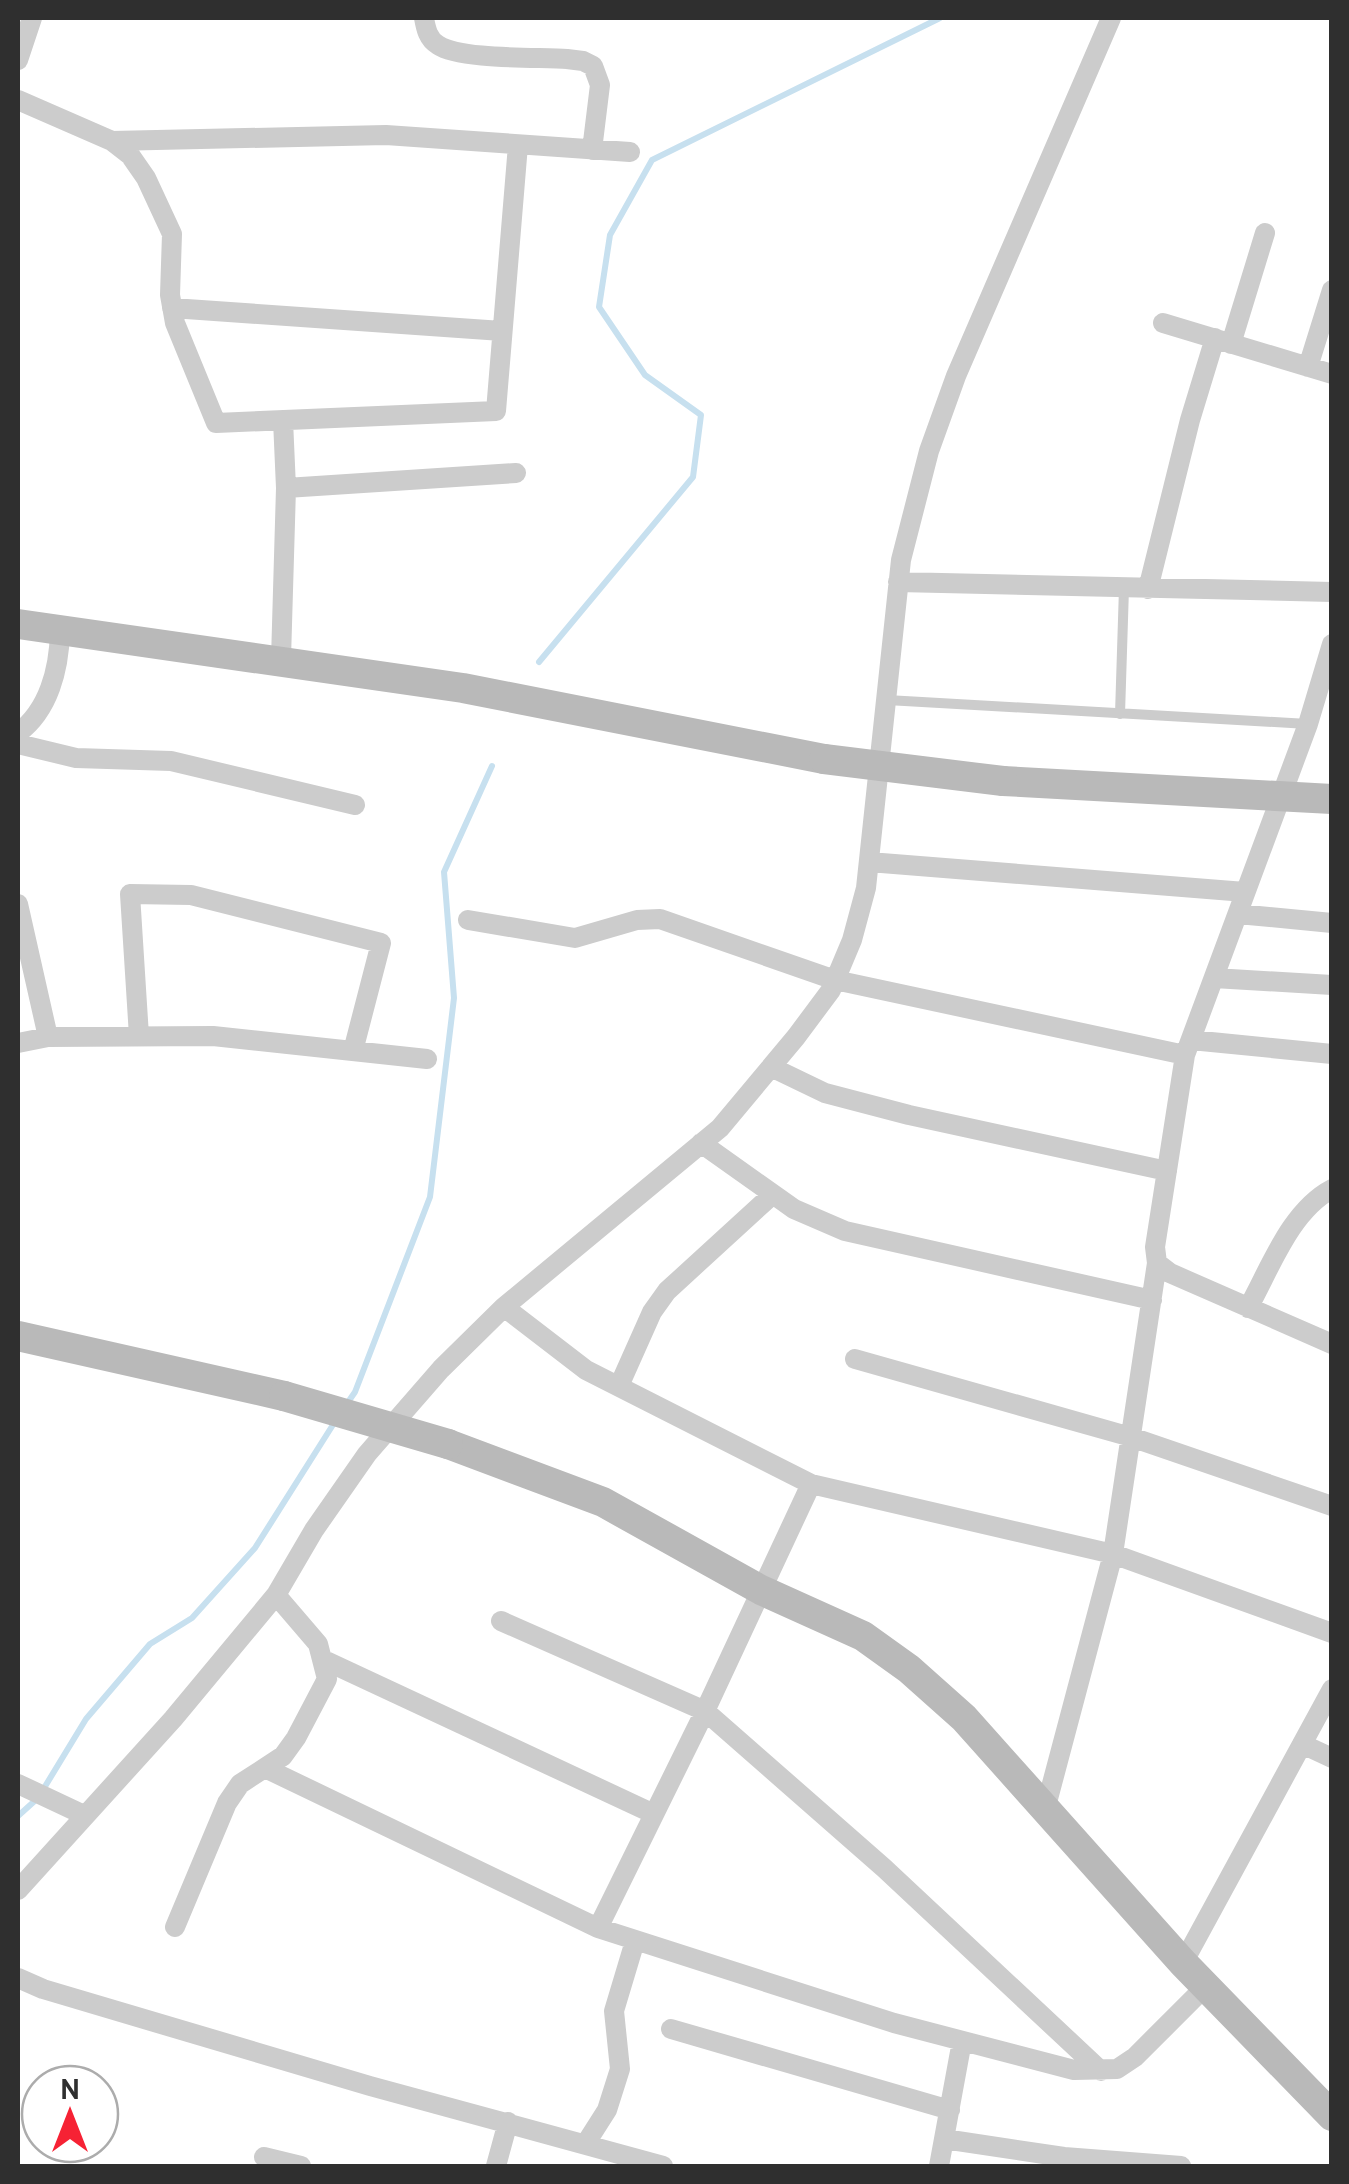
<svg xmlns="http://www.w3.org/2000/svg" width="1349" height="2184" font-family="Overpass,sans-serif">
	<rect width="100%" height="100%" fill="#fff"/>
	<g fill="none" stroke-linecap="round" stroke-linejoin="round">
		<path stroke="#c7e0ef" stroke-width="6" d="M 539,662 L 693,477 L 701,415 L 645,375 L 599,307 L 610,235 L 652,160 L 940,18
			M 346,1405 L 355,1392 L 430,1197 L 454,998 L 444,872 L 492,766
			M 18,1816 L 38,1798 L 86,1719 L 150,1644 L 192,1618 L 255,1548 L 336,1420"/>
		<path stroke="#ccc" stroke-width="10" d="M 887,700 L 1308,724
			M 1120,714 L 1124,588"/>
		<path stroke="#ccc" stroke-width="20" d="M 424,18 C 426,29 428,39 438,45 C 460,60 538,57 567,59 L 583,61 L 593,66 L 600,85 L 592,150
			M 18,60 L 32,18
			M 18,100 L 112,141 L 130,155 L 146,178 L 172,234 L 170,295 L 175,323 L 216,423 L 496,411 L 518,145
			M 112,141 L 386,135 L 630,152
			M 172,308 L 502,331
			M 1163,323 L 1332,374
			M 1231,344 L 1265,233
			M 1308,367 L 1332,290
			M 286,488 L 516,473
			M 898,582 L 1332,592
			M 1148,589 L 1190,420 L 1215,338
			M 1332,644 L 1308,724 L 1185,1055 L 1155,1247 L 1157,1263 L 1170,1273 L 1332,1344
			M 281,659 L 286,488 L 283,420
			M 18,733 C 49,710 59,669 60,632
			M 18,744 L 76,758 L 171,761 L 355,805
			M 869,862 L 1245,892
			M 18,904 L 48,1037
			M 1238,914 L 1332,923
			M 468,920 L 575,938 L 637,920 L 660,919 L 835,980 L 1185,1055
			M 1214,978 L 1332,985
			M 139,1036 L 130,894 L 191,895 L 381,943 L 353,1051
			M 1191,1040 L 1332,1054
			M 18,1043 L 48,1037 L 213,1036 L 427,1059
			M 771,1067 L 825,1093 L 909,1115 L 1167,1171
			M 701,1143 L 794,1209 L 845,1231 L 1152,1300
			M 504,1307 L 586,1370 L 811,1484 L 1113,1554 L 1332,1633
			M 1248,1308 C 1270,1269 1290,1211 1332,1189
			M 855,1359 L 1131,1437 L 1332,1506
			M 619,1386 L 652,1312 L 667,1291 L 773,1194
			M 501,1621 L 705,1711 L 884,1868 L 1101,2071
			M 324,1660 L 654,1814
			M 1302,1744 L 1332,1758
			M 267,1769 L 598,1928 L 894,2023 L 1074,2070 L 1117,2069 L 1135,2057 L 1206,1986
			M 18,1784 L 84,1815
			M 1045,1810 L 1113,1554 L 1157,1263
			M 18,1890 L 173,1719 L 276,1595 L 314,1530 L 367,1454 L 441,1369 L 504,1307 L 720,1128 L 796,1037 L 831,990 L 852,940 L 866,888 L 901,560 L 929,451 L 956,376 L 1111,18
			M 175,1927 L 227,1803 L 240,1784 L 283,1756 L 296,1738 L 327,1679 L 318,1644 L 276,1595
			M 598,1928 L 705,1711 L 811,1484
			M 1183,1963 L 1332,1689
			M 18,1978 L 43,1989 L 370,2086 L 663,2166
			M 671,2029 L 950,2110
			M 944,2139 L 1064,2157 L 1181,2166
			M 586,2143 L 607,2110 L 620,2069 L 614,2011 L 635,1941
			M 264,2157 L 301,2166
			M 496,2166 L 508,2122
			M 939,2166 L 962,2041"/>
		<path stroke="#b9b9b9" stroke-width="30" d="M 18,624 L 463,688 L 824,759
			M 1003,781 L 1332,799
			M 18,1336 L 284,1396
			M 448,1444 L 603,1502 L 761,1590 L 863,1636 L 909,1669 L 964,1718 L 1183,1963 L 1332,2116"/>
		<path stroke="#b9b9b9" stroke-width="30" d="M 824,759 L 1003,781
			M 284,1396 L 448,1444"/>
	</g>
	<rect width="1349" height="2184" fill="none" stroke="#2f2f2f" stroke-width="40"/>
	<g transform="translate(70 2114)"><circle r="48" fill="#ffffff" stroke="#acacac" stroke-width="2.5"/>
	<path d="M0-8L18 38L0 25L-18 38Z" fill="#f62234"/>
	<text y="-15" font-size="28" font-weight="bold" text-anchor="middle" fill="#2f2f2f">N</text>
	</g>
</svg>
